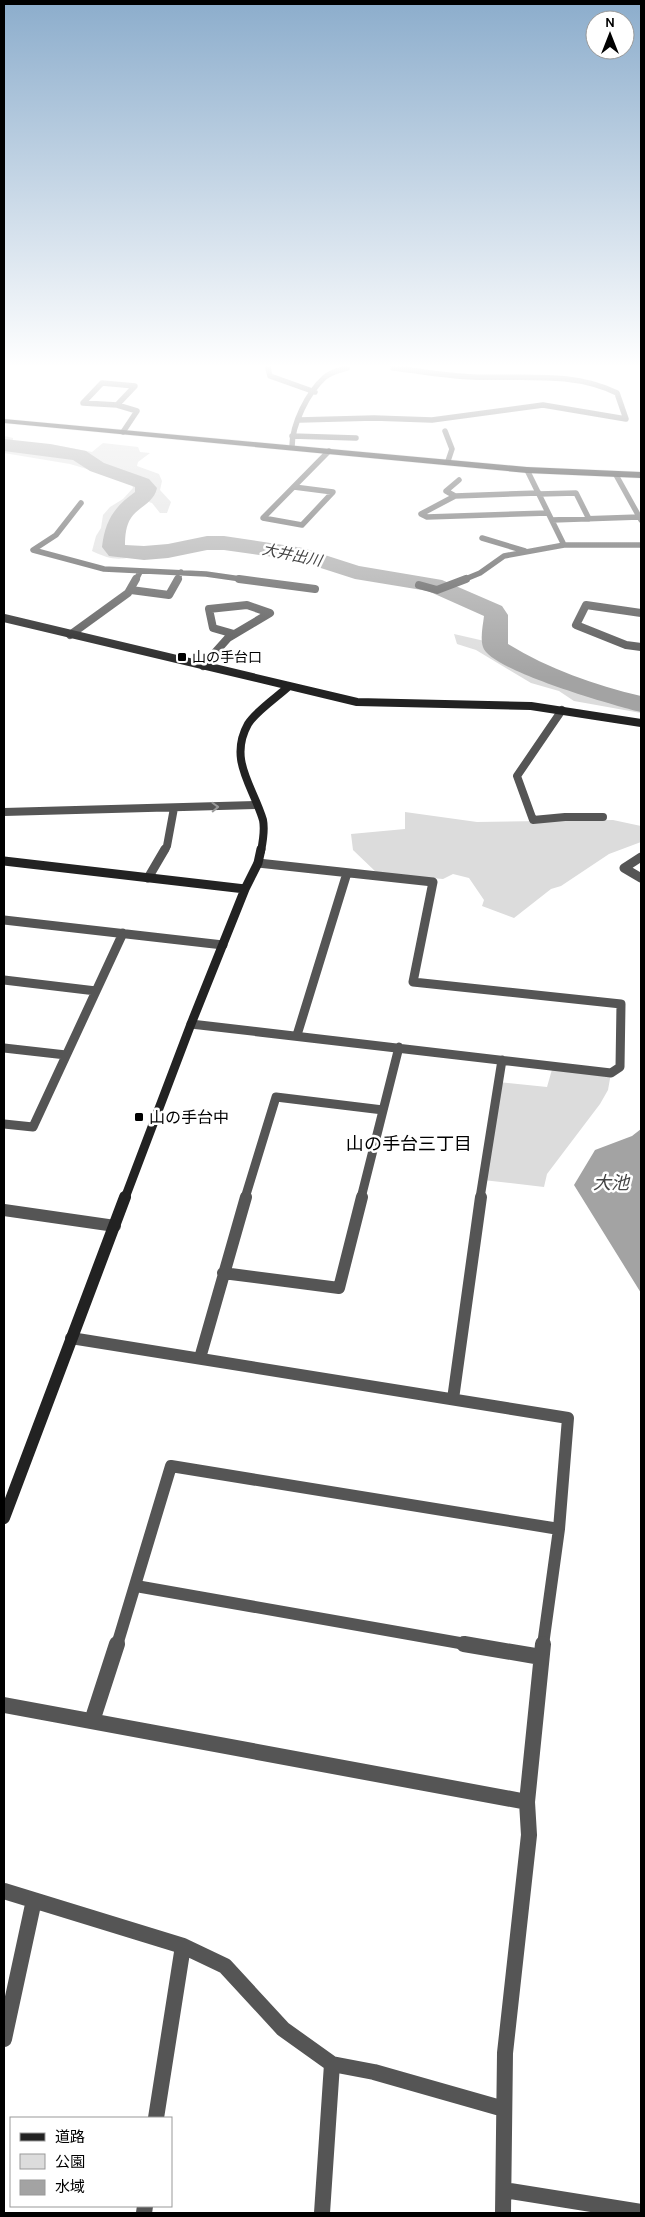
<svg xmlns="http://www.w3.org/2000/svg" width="645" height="2217" font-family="Karla,'Noto Sans JP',sans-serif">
	<rect width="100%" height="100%" fill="#fff"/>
	<path fill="#dcdcdc" d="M 4,436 L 13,438 L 13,444 L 50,444 L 92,452 L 103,443 L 138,447 L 140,452 L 150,453 L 138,462 L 137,466 L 159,474 L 162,481 L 160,490 L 171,502 L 167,513 L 160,513 L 152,503 L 136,498 L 115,519 L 111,547 L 115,552 L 142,555 C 120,560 113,561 92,551 L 96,536 L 101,528 L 103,515 L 110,507 L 123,499 L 133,488 L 131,482 L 70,464 L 4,453 Z
		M 454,634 L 489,642 C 508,670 607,698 641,706 L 641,713 L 574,701 L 559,691 L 531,683 L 476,650 L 457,644 Z
		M 405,812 L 477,822 L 613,820 L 641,826 L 641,842 L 609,854 L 561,886 L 551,889 L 514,918 L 482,906 L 484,900 L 469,878 L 453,874 L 443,879 L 377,873 L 353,850 L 351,834 L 405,829 Z
		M 553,1066 L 611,1073 L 608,1090 L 600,1104 L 547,1174 L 544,1187 L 483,1180 L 499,1082 L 547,1087 Z"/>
	<path fill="#a3a3a3" d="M 641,1129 L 641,1293 L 574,1185 L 595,1150 L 632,1136 Z"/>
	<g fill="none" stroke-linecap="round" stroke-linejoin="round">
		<path fill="#a3a3a3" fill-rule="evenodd" d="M 4,439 L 50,444 L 86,451 L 104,463 L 149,479 L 157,488 C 154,503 139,506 131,518 C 126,525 125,536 125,545 L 144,546 L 168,544 L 207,536 L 224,536 L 303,548 L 359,566 L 442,580 L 502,606 L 508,615 L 508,644 C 549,669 594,685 641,696 L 641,712 C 616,706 489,670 483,647 C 480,638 483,625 484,616 L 428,591 L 355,579 L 299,561 L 281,558 L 224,550 L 207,550 L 168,558 L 144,560 L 109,556 L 102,547 C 105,521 114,507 135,492 L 135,487 L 90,471 L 73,460 L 4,451 Z"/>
		<g stroke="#dbdbdb" stroke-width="1">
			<path id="highway" d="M 4,419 L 527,467 L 641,472 L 641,478 L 527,473 L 4,423 Z"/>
		</g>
		<path stroke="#555" stroke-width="5.5" d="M 268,368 L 270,376 L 315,392
			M 102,383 L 135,386 L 117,405 L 83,403 Z
			M 117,405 L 137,411 L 123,432
			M 299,420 L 374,418 L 432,420 L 543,405 L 626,419 L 617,393 C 572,371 522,379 473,377 C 446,376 420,371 393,368
			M 445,431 L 452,449 L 448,461
			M 292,436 L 356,438
			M 292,447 C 292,424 308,392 325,377 C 331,372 340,370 347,368
			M 527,470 L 564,545
			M 616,475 L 641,520
			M 294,487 L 333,492 L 302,525 L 263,518 L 329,451
			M 539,493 L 455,496 L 421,514 L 427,517 L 548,513
			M 539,494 L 576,493 L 589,519
			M 455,496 L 446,491 L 459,480
			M 81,503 L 56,535 L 33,550 L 104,569 L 206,574 L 248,580
			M 552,520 L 639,517
			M 482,538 L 525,551
			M 136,580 L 140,572
			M 177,580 L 181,572
			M 463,580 L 480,573 L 504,556 L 564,545 L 641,545"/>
		<path stroke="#555" stroke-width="8" d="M 239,579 L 315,589
			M 419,585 L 437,590 L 466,579
			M 131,590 L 169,595 L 178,579
			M 641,613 L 586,605 L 576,625 L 626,645 L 641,647
			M 70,635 L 128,593 L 136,579
			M 203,666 L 228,638 L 270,613 L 247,605 L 209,609 L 213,628 L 234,634
			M 562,710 L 517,776 L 533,820 L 565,817 L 603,817
			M 4,812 L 255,805
			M 164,851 L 167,846 L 174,808"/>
		<path stroke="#555" stroke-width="9" d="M 641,857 L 624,868 L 641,878
			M 148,878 L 165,849
			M 4,920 L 223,945
			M 4,980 L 96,991
			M 191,1024 L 611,1073 L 620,1067 L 621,1004 L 413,982 L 433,882 L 258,863
			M 297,1035 L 347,873
			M 4,1048 L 66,1055
			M 4,1124 L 33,1127 L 123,933
			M 245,1198 L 276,1097 L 383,1110
			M 361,1198 L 399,1047
			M 480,1198 L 502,1060"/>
		<path stroke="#555" stroke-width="12" d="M 4,1210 L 115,1226
			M 223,1273 L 339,1288 L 362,1197
			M 71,1338 L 568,1418 L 559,1529 L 543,1645
			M 200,1358 L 246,1197
			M 453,1399 L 481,1197
			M 136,1586 L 471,1645
			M 117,1645 L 171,1466 L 559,1529"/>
		<path stroke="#555" stroke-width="16" d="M 464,1644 L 541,1657
			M 4,1705 L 527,1802
			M 92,1721 L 117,1644
			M 4,1891 L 183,1946 L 225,1966 L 283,2029 L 332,2064 L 374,2072 L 504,2109
			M 4,2039 L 34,1900
			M 156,2118 L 183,1946
			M 504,2190 L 641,2212
			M 144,2213 L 145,2206
			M 322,2213 L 332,2064
			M 503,2213 L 505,2053 L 529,1835 L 527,1802 L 543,1644"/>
		<path stroke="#222" stroke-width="8" d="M 4,618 L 357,702 L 531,706 L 641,723
			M 261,851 C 263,841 265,830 263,820 C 253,786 228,760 248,724 C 255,712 277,697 288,687"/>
		<path stroke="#222" stroke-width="9" d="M 4,861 L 245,889
			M 125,1198 L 191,1024 L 245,889 L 258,863 L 261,849"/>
		<path stroke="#222" stroke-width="12" d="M 4,1518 L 125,1197"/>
		<use href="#highway" fill="#000" fill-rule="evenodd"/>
	</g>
	<defs><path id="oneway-chevron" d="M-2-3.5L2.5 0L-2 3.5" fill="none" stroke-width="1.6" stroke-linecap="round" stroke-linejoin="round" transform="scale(1.25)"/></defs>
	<use stroke="#999" href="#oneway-chevron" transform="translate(215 807) rotate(-2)"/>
	<linearGradient id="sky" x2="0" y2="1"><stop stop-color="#8cadcc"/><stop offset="0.54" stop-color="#fff"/><stop offset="1" stop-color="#fff" stop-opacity="0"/></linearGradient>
	<rect width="645" height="678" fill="url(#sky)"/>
	<g fill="#000" stroke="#fff" stroke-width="2">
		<rect x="177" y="652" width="10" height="10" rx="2.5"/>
		<rect x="134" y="1112" width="10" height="10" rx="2.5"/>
	</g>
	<g text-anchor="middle" stroke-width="5" stroke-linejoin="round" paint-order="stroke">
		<g font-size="14" fill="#000" stroke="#fff" text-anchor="start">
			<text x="192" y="662">山の手台口</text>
		</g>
		<g font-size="15" font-style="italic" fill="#444" stroke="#fff">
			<text transform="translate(292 555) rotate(12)" y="5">大井出川</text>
		</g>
		<g font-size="16" fill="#000" stroke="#fff" text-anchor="start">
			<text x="149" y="1123">山の手台中</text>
		</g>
		<g font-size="18" fill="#000" stroke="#fff">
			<text x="409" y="1150">山の手台三丁目</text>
		</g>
		<g font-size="18" font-style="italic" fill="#444" stroke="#fff">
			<text x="611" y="1189">大池</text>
		</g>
	</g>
	<rect width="645" height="2217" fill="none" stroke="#000000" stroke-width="10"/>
	<rect x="10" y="2117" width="162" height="90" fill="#ffffff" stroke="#999999"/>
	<rect x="20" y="2133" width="25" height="8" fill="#222222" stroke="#999999"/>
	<text x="55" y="2142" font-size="15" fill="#000000">道路</text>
	<rect x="20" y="2154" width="25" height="15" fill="#dcdcdc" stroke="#999999"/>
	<text x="55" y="2167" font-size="15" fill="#000000">公園</text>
	<rect x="20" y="2180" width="25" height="15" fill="#a3a3a3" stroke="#999999"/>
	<text x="55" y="2192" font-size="15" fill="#000000">水域</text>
	<g transform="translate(610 35)"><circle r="24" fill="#ffffff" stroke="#999999"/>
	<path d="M0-4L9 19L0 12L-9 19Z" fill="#000000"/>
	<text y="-8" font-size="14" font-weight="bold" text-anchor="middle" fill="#000000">N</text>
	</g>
</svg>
